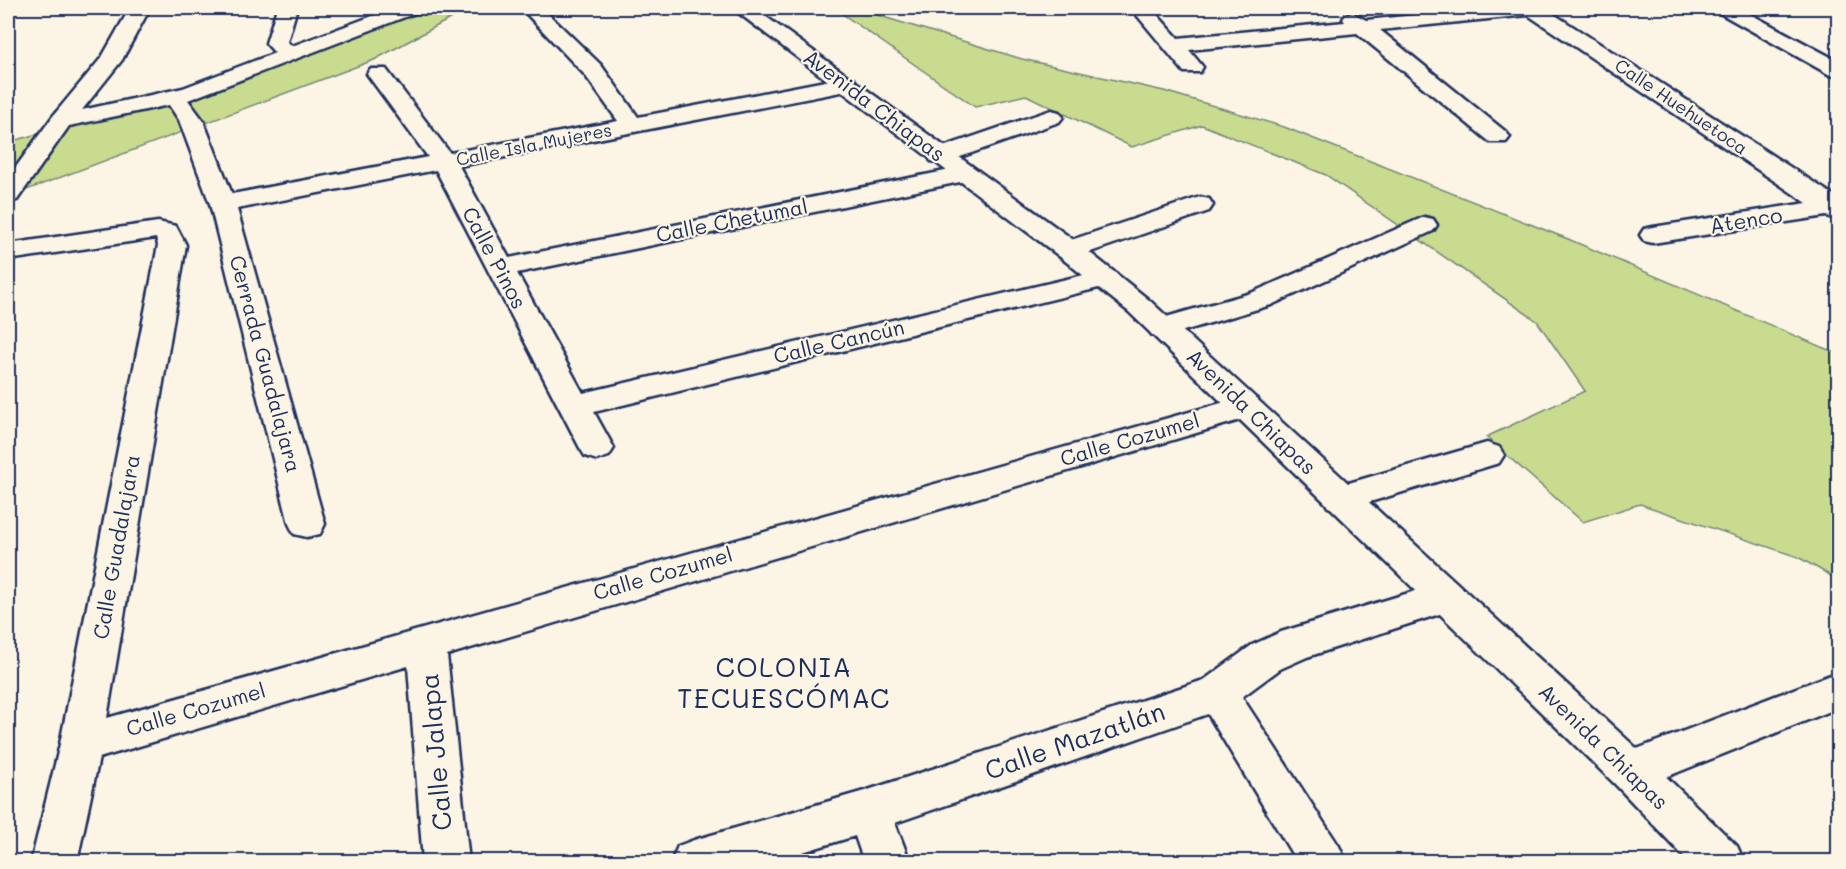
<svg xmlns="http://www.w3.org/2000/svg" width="1846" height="869" font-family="Mali,sans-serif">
	<rect width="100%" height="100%" fill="#fcf5e5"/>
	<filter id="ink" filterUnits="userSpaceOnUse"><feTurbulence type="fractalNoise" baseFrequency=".0167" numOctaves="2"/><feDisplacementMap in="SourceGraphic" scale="12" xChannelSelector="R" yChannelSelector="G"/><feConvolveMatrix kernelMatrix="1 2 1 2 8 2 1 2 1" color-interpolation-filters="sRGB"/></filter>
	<g filter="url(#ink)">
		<path fill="#c9db8f" stroke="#728576" stroke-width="1.5" d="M 422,8 L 470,8 L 374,60 L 8,197 L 8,142 L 190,94 Z
			M 834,8 L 866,8 L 880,16 L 1022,59 L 1164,91 L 1284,127 L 1568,239 L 1838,354 L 1838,580 L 1798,557 L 1640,504 L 1583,522 L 1486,437 L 1585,391 L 1537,321 L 1326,175 L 1202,125 L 1132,147 L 1026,95 L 975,107 Z"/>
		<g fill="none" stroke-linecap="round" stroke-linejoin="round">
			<g stroke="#1b2f5e" stroke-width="5">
				<path id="street" d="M 130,8 L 150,8 L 122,60 L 82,110 L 183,88 L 275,53 L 266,43 L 277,8 L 297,8 L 287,42 L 292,46 L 394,8 L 421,8 L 418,12 L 188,100 L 203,120 L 232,194 L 428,157 L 367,74 L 370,69 L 386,69 L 450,153 L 618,121 L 585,75 L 521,8 L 542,8 L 601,65 L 638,117 L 846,77 L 854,79 L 857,84 L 854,89 L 846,91 L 459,166 L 509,258 L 965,167 L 974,169 L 977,174 L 974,179 L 965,181 L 517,273 L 583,393 L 1105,270 L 1115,272 L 1119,278 L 1115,284 L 594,412 L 614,448 L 609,456 L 597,460 L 585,456 L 580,448 L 436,170 L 237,209 L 325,524 L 320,534 L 307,537 L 294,534 L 289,524 L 210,204 L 179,120 L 169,105 L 69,126 L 17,200 L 8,203 L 8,178 L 53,116 L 102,57 Z
					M 1131,8 L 1151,8 L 1178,38 L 1345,22 L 1343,19 L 1346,15 L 1353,13 L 1366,20 L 1486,8 L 1551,8 L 1549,11 L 1838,198 L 1838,220 L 1826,216 L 1653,243 L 1644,241 L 1640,235 L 1644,229 L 1653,227 L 1807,203 L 1528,15 L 1380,30 L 1506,132 L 1510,137 L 1506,142 L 1490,142 L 1357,33 L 1189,50 L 1203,67 L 1200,72 L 1184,72 Z
					M 1715,8 L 1739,8 L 1838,61 L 1838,76 L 1830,75 L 1718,12 Z
					M 1051,110 L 1059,112 L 1063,117 L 1059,122 L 949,161 L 940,163 L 931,161 L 928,156 L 931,151 Z
					M 1200,197 L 1209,199 L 1213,205 L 1209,211 L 1079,256 L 1069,258 L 1059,256 L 1055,250 L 1059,244 Z
					M 1424,217 L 1433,219 L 1437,225 L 1433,231 L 1271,305 L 1163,337 L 1152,335 L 1148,328 L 1152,321 L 1251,293 Z
					M 158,222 L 176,226 L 186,245 L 107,718 L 1246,396 L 1257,399 L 1262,407 L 1257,415 L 447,655 L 469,862 L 423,862 L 408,666 L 99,758 L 77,862 L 31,862 L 60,744 L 158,245 L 156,238 L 8,260 L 8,244 Z
					M 1487,443 L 1499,447 L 1504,455 L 1499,463 L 1340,511 L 1328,507 L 1323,498 L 1328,489 Z
					M 1445,582 L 1458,586 L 1464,597 L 1458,608 L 1307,657 L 1280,669 L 1242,697 L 1339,846 L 1346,862 L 1297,862 L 1208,714 L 895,823 L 910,862 L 864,862 L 855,836 L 770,862 L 671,862 L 678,846 L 694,840 L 868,790 L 1204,680 L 1252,645 L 1281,632 Z
					M 1838,672 L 1838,708 L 1631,791 L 1616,785 L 1609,771 L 1616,757 Z"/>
			</g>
			<g stroke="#1b2f5e" stroke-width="5">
				<path id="secondary" d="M 732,8 L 754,8 L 1079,244 L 1149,300 L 1646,757 L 1737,846 L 1744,862 L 1689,862 L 1616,785 L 1129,312 L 1059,256 Z"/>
			</g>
			<use href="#street" fill="#fcf5e5" fill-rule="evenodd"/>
			<use href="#secondary" fill="#fcf5e5" fill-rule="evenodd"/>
		</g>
	</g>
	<g text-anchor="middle" stroke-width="4.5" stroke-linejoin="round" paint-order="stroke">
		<g font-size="18" fill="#1b2f5e" stroke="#fcf5e5">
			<text transform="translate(1681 107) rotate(34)" y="6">Calle Huehuetoca</text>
			<text transform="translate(534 145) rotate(-11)" y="6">Calle Isla Mujeres</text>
		</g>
		<g font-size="21" fill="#1b2f5e" stroke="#fcf5e5">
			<text transform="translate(874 106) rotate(37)" y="7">Avenida Chiapas</text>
			<text transform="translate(732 221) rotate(-11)" y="7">Calle Chetumal</text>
			<text transform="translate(1746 221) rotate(-9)" y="7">Atenco</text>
			<text transform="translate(494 258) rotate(62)" y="7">Calle Pinos</text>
			<text transform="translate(839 342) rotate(-13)" y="7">Calle Cancún</text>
			<text transform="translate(265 364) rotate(75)" y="7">Cerrada Guadalajara</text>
			<text transform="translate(1251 412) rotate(44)" y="7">Avenida Chiapas</text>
			<text transform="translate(1130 440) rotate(-16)" y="7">Calle Cozumel</text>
			<text transform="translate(117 547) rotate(-80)" y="7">Calle Guadalajara</text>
			<text transform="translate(663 574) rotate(-16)" y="7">Calle Cozumel</text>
			<text transform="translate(196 710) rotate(-16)" y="7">Calle Cozumel</text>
			<text transform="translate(1603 747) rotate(44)" y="7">Avenida Chiapas</text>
		</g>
		<g font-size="26" fill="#1b2f5e" stroke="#fcf5e5">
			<text transform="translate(1075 741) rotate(-19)" y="9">Calle Mazatlán</text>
			<text transform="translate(436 752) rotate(-95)" y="9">Calle Jalapa</text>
		</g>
		<g font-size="27" letter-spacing="1.5" fill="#1b2f5e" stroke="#fcf5e5">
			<text x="784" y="677">COLONIA<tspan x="784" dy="31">TECUESCÓMAC</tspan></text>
		</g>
	</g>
	<rect width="1846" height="869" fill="none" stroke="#fcf5e5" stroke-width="30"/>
	<rect x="15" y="15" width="1816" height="839" fill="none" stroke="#1b2f5e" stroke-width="2" filter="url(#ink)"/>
</svg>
